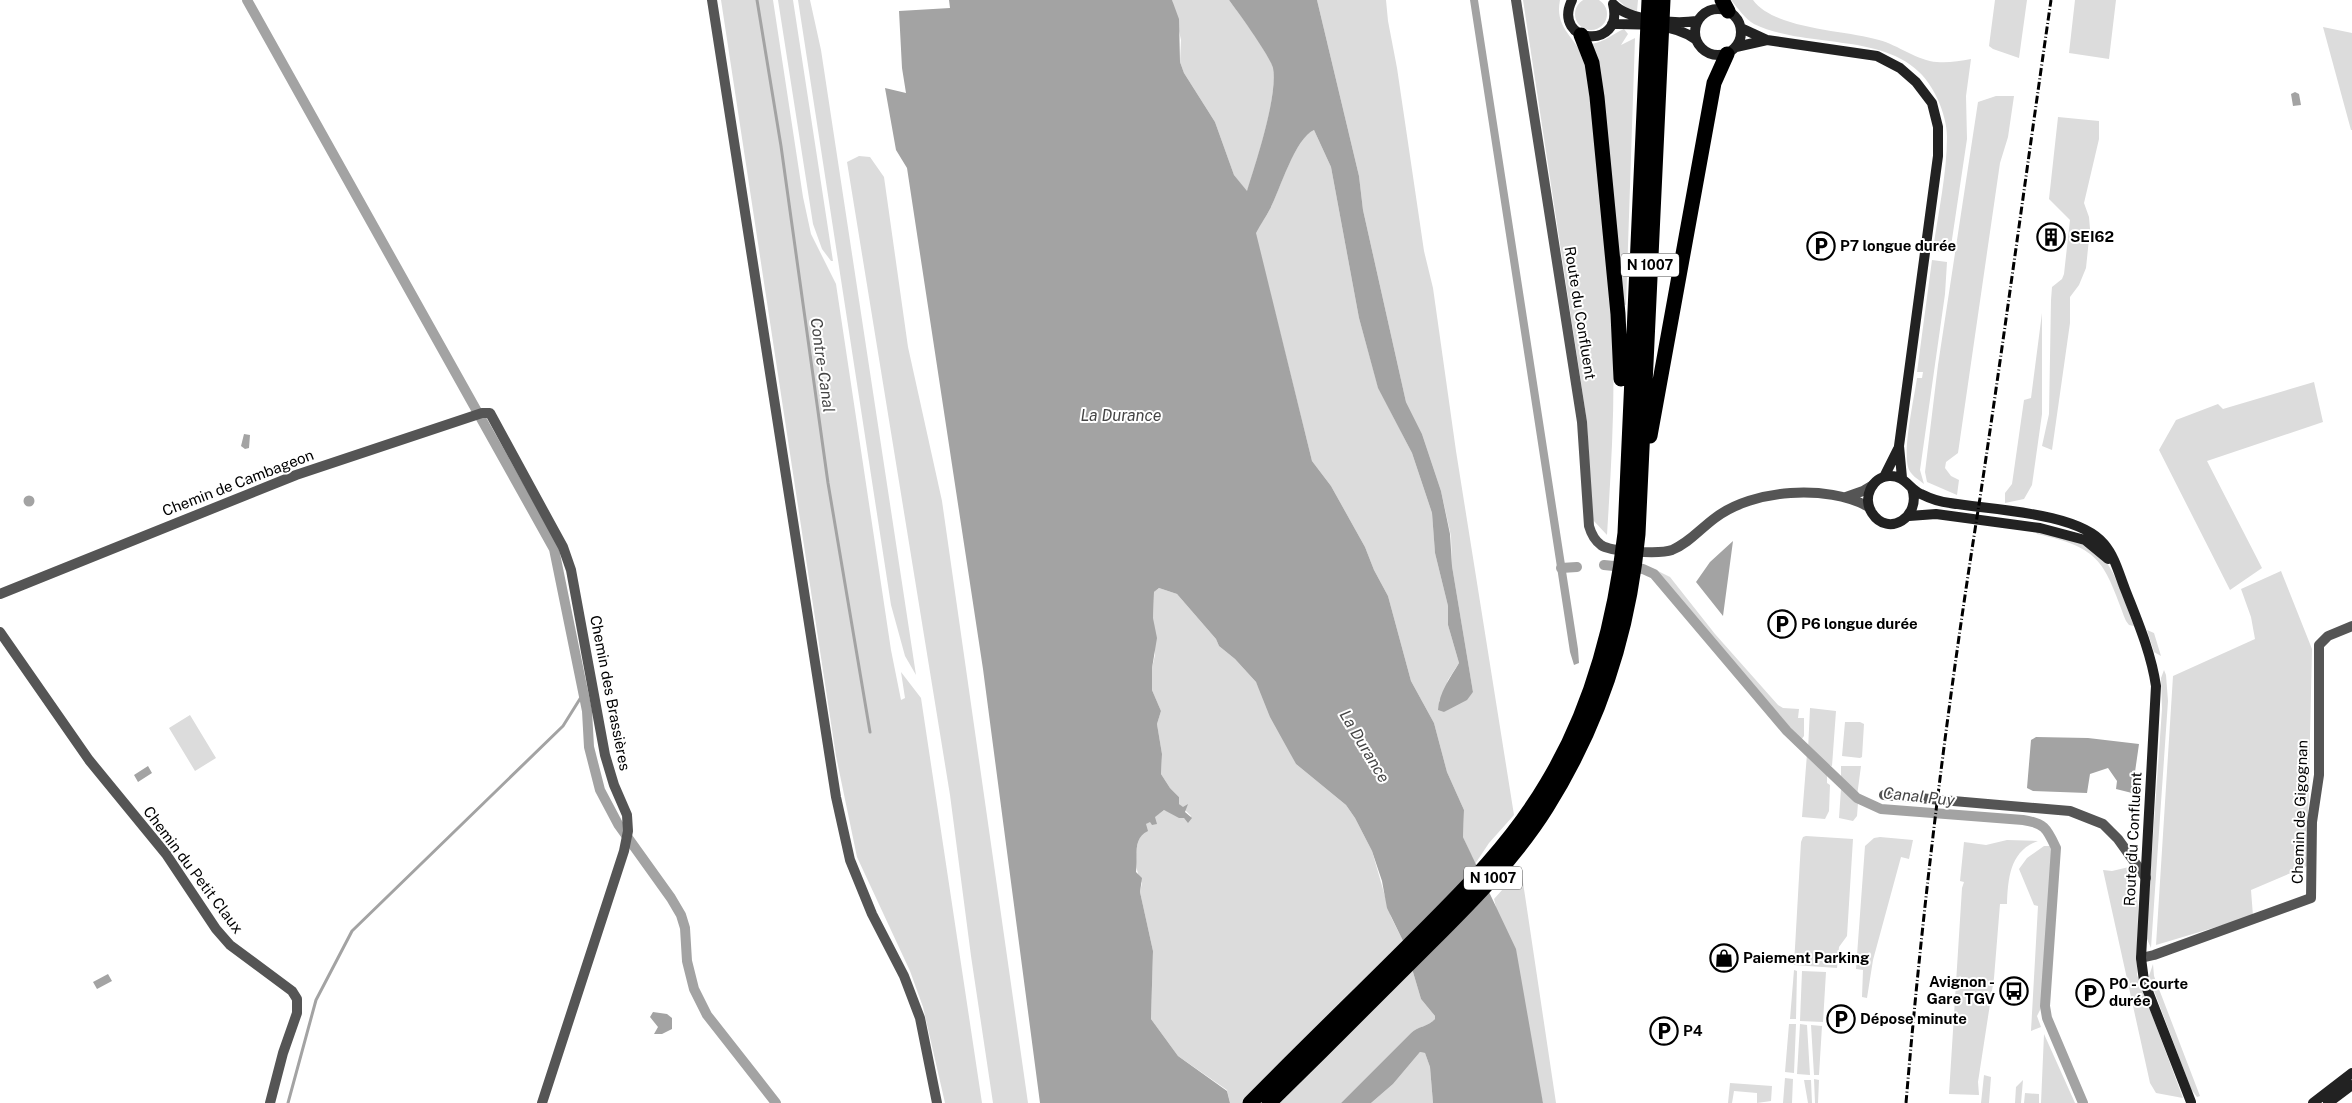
<svg xmlns="http://www.w3.org/2000/svg" width="2352" height="1103" font-family="'Public Sans',sans-serif">
	<rect width="100%" height="100%" fill="#fff"/>
	<path fill="#dcdcdc" d="M1575 14a16 16 0 1 1 32 0a16 16 0 1 1-32 0Z
		M 721,0 L 773,0 L 803,197 L 811,234 L 836,284 L 891,650 L 901,700 L 905,698 L 901,672 L 921,698 L 982,1103 L 945,1103 L 923,1007 L 910,971 L 857,857 L 836,756 Z
		M 778,0 L 793,0 L 833,261 L 831,261 L 822,249 L 813,224 Z
		M 798,0 L 810,0 L 821,50 L 916,675 L 905,656 L 891,605 Z
		M 1172,0 L 1229,0 C 1238,12 1271,56 1273,68 C 1278,98 1256,162 1247,192 L 1234,175 L 1215,122 L 1184,73 L 1180,62 L 1181,40 Z
		M 1317,0 L 1386,0 L 1388,21 L 1397,68 L 1424,251 L 1433,288 L 1456,451 L 1514,815 L 1489,843 L 1475,864 L 1463,837 L 1464,810 L 1447,772 L 1434,723 L 1411,681 L 1388,596 L 1374,570 L 1365,547 L 1331,486 L 1312,461 L 1255,232 C 1260,225 1266,217 1270,209 C 1280,189 1295,138 1314,130 L 1331,167 L 1359,318 L 1378,387 L 1412,453 L 1432,513 L 1435,553 L 1448,606 L 1448,625 L 1459,663 L 1448,680 L 1445,691 L 1439,701 L 1444,712 L 1473,692 L 1452,566 L 1451,536 L 1441,491 L 1422,434 L 1406,402 L 1363,210 L 1359,176 Z
		M 1523,0 L 1560,0 C 1554,30 1577,37 1585,62 C 1598,154 1609,249 1613,342 C 1615,406 1611,470 1607,535 L 1592,519 L 1587,422 Z
		M 1618,0 L 1638,0 L 1637,11 L 1628,9 Z
		M 1731,0 L 1753,0 C 1775,30 1846,30 1879,40 C 1898,45 1918,61 1937,62 C 1948,63 1960,61 1971,59 L 1966,96 L 1967,139 L 1951,246 C 1945,253 1941,252 1933,250 C 1938,214 1947,173 1947,137 C 1947,125 1943,111 1938,100 C 1907,26 1814,53 1754,24 C 1746,20 1737,7 1731,0 Z
		M 1995,0 L 2027,0 L 2019,58 L 1993,49 L 1989,46 Z
		M 2075,0 L 2116,0 L 2109,59 L 2069,53 Z
		M 2323,27 L 2352,33 L 2352,130 L 2351,130 Z
		M 1624,29 L 1628,34 L 1621,45 L 1635,38 L 1626,305 L 1622,304 L 1591,44 C 1605,42 1612,34 1624,29 Z
		M 1996,96 L 2014,96 L 2008,137 L 2000,163 L 1958,453 L 1946,462 L 1945,468 L 1951,476 L 1959,480 L 1957,495 L 1927,482 L 1925,472 L 1938,365 L 1978,102 Z
		M 2058,117 L 2099,121 L 2099,139 L 2084,203 L 2089,217 L 2090,229 L 2086,268 L 2079,285 L 2070,297 L 2070,323 L 2052,450 L 2042,446 L 2049,414 L 2051,300 L 2052,287 L 2062,279 L 2064,274 L 2070,220 L 2049,199 Z
		M 859,156 L 870,157 L 884,177 L 908,347 L 942,501 L 1028,1103 L 993,1103 L 971,956 L 950,795 L 847,162 Z
		M 1932,260 L 1947,262 L 1945,294 L 1920,470 L 1924,484 C 1918,479 1910,475 1908,467 C 1903,448 1914,399 1917,378 L 1922,378 L 1923,372 L 1917,372 Z
		M 2042,313 L 2042,414 L 2032,485 L 2024,499 L 2005,503 L 2005,493 L 2012,484 L 2024,400 L 2031,398 Z
		M 2314,382 L 2323,422 L 2207,461 L 2262,568 L 2230,590 L 2159,450 L 2176,420 L 2218,404 L 2223,409 Z
		M 2035,530 C 2051,534 2069,536 2084,542 C 2113,555 2123,599 2134,626 L 2129,625 L 2126,621 C 2104,563 2102,548 2037,534 Z
		M 1654,569 L 1670,577 L 1715,634 L 1778,705 L 1783,708 L 1799,709 L 1798,718 L 1804,718 L 1804,736 L 1801,740 Z
		M 2281,571 L 2312,649 L 2307,866 L 2251,890 L 2253,916 L 2156,945 L 2173,676 L 2255,639 L 2251,617 L 2241,589 Z
		M 1159,588 L 1177,594 L 1216,639 L 1219,646 L 1235,659 L 1256,682 L 1296,764 L 1346,805 L 1355,818 L 1372,851 L 1391,917 L 1405,945 L 1421,999 L 1435,1016 L 1435,1019 C 1428,1027 1418,1026 1411,1033 L 1341,1103 L 1230,1103 L 1227,1090 L 1178,1056 L 1151,1019 L 1153,951 L 1140,892 L 1142,883 C 1132,866 1135,840 1146,824 C 1149,819 1159,814 1164,810 L 1189,820 L 1191,816 L 1179,804 L 1179,797 L 1170,788 L 1161,774 L 1162,754 L 1157,724 L 1161,711 L 1152,690 L 1152,668 L 1155,655 L 1153,618 L 1154,592 Z
		M 2147,630 L 2154,633 L 2161,656 L 2154,652 Z
		M 2164,670 L 2166,675 L 2168,701 L 2151,948 L 2146,937 L 2162,709 L 2161,678 Z
		M 1810,708 L 1836,711 L 1832,766 L 1828,765 L 1828,771 L 1808,750 Z
		M 190,715 L 216,758 L 195,771 L 169,728 Z
		M 1845,722 L 1860,722 L 1864,724 L 1862,757 L 1860,758 L 1842,756 Z
		M 1807,754 L 1827,774 L 1827,783 L 1830,785 L 1829,811 L 1825,819 L 1802,817 Z
		M 1841,766 L 1861,766 L 1857,796 L 1841,781 Z
		M 1841,789 L 1858,803 L 1857,816 L 1853,821 L 1839,818 Z
		M 1806,836 L 1853,839 L 1847,936 L 1839,947 L 1837,968 L 1794,965 L 1801,842 L 1803,837 Z
		M 1880,837 L 1913,840 L 1909,859 L 1901,857 L 1873,960 L 1867,998 L 1862,997 L 1863,970 L 1856,969 L 1865,846 L 1874,838 Z
		M 2007,840 L 2038,841 C 2010,851 2008,878 2007,904 L 2000,904 L 1994,978 L 1978,1082 L 1979,1095 L 1949,1094 L 1962,888 L 1964,882 L 1960,881 L 1964,842 L 1986,845 Z
		M 2044,846 L 2052,846 L 2041,1008 L 2037,1016 L 2041,1027 L 2031,1031 L 2038,906 L 2034,905 L 2019,869 L 2027,858 Z
		M 2129,867 L 2136,889 L 2138,907 L 2137,975 L 2183,1098 L 2156,1093 L 2150,1083 L 2103,870 L 2112,871 Z
		M 1521,869 L 1556,1103 L 1543,1103 L 1494,899 Z
		M 2153,964 L 2154,976 L 2200,1096 L 2197,1097 L 2191,1089 L 2150,980 L 2149,976 Z
		M 1794,970 L 1797,971 L 1796,1019 L 1790,1019 Z
		M 1802,971 L 1826,972 L 1823,1022 L 1800,1021 Z
		M 1789,1024 L 1796,1024 L 1794,1073 L 1785,1072 Z
		M 1800,1024 L 1807,1025 L 1810,1075 L 1797,1074 Z
		M 1811,1025 L 1822,1026 L 1819,1075 L 1814,1075 Z
		M 2044,1034 L 2075,1103 L 2041,1103 Z
		M 1420,1052 L 1425,1053 L 1430,1067 L 1433,1103 L 1371,1103 L 1393,1084 Z
		M 1984,1075 L 1991,1077 L 1989,1103 L 1981,1103 Z
		M 1785,1078 L 1793,1079 L 1792,1103 L 1783,1103 Z
		M 1814,1079 L 1819,1080 L 1818,1103 L 1815,1103 Z
		M 1804,1080 L 1811,1080 L 1812,1103 L 1808,1103 Z
		M 2023,1080 L 2021,1103 L 2015,1103 L 2016,1087 Z
		M 1730,1083 L 1772,1086 L 1771,1101 L 1757,1103 L 1757,1093 L 1734,1091 L 1732,1103 L 1728,1103 Z
		M 2025,1093 L 2039,1094 L 2039,1103 L 2024,1103 Z"/>
	<path fill="#a3a3a3" d="M 949,0 L 1172,0 L 1179,19 L 1180,62 L 1184,73 L 1215,122 L 1234,175 L 1247,191 C 1256,162 1278,96 1273,68 C 1270,56 1238,12 1229,0 L 1317,0 L 1359,176 L 1363,210 L 1406,402 L 1422,434 L 1441,491 L 1450,534 L 1452,566 L 1473,692 L 1467,700 L 1444,712 L 1438,710 C 1439,693 1450,678 1459,663 L 1448,625 L 1448,606 L 1435,553 L 1432,513 L 1412,453 L 1378,388 L 1359,318 L 1331,167 L 1314,130 C 1295,138 1280,190 1270,209 C 1266,217 1260,225 1256,233 L 1312,461 L 1331,486 L 1365,547 L 1374,570 L 1388,596 L 1411,681 L 1434,723 L 1447,772 L 1464,810 L 1463,837 L 1516,949 L 1543,1103 L 1433,1103 L 1430,1067 L 1425,1053 L 1420,1052 L 1393,1084 L 1371,1103 L 1341,1103 L 1411,1033 C 1418,1026 1428,1027 1435,1019 L 1435,1016 L 1421,999 L 1405,945 L 1387,908 L 1382,881 L 1372,851 L 1355,818 L 1346,805 L 1296,764 L 1270,717 L 1256,682 L 1235,659 L 1219,646 L 1216,639 L 1177,594 L 1159,588 L 1154,592 L 1153,618 L 1157,638 L 1152,668 L 1152,690 L 1161,711 L 1157,724 L 1162,754 L 1161,774 L 1170,788 L 1179,797 L 1179,804 L 1183,807 L 1188,804 L 1185,812 L 1192,818 L 1188,823 L 1184,818 L 1179,818 L 1164,810 L 1155,817 L 1157,824 L 1152,825 L 1150,822 L 1146,824 L 1148,831 C 1132,838 1138,857 1136,872 L 1142,878 L 1140,892 L 1153,951 L 1151,1019 L 1178,1056 L 1227,1091 L 1230,1103 L 1040,1103 L 983,669 L 907,168 L 896,150 L 885,88 L 906,93 L 902,68 L 899,11 L 950,8 Z
		M 1470,0 L 1478,0 L 1578,649 L 1579,663 L 1574,665 L 1570,652 Z
		M 2295,92 L 2299,94 L 2301,105 L 2293,106 L 2291,94 Z
		M 244,434 L 250,435 L 249,448 L 245,449 L 241,446 Z
		M23.5 501a5.5 5.5 0 1 1 11 0a5.5 5.5 0 1 1-11 0Z
		M 1733,541 L 1723,616 L 1696,582 L 1710,562 Z
		M 2036,737 L 2088,738 L 2139,744 L 2132,793 L 2116,789 L 2117,781 L 2108,768 L 2090,774 L 2087,793 L 2033,791 L 2027,788 L 2031,740 Z
		M 148,766 L 152,773 L 138,782 L 134,775 Z
		M 108,974 L 112,981 L 97,989 L 93,982 Z
		M 653,1012 L 667,1014 L 672,1018 L 672,1029 L 662,1034 L 654,1034 L 658,1027 L 650,1017 Z"/>
	<g fill="none" stroke-linecap="round" stroke-linejoin="round">
		<path stroke="#a3a3a3" stroke-width="3" d="M 757,0 L 781,146 L 828,483 L 870,732
			M 288,1103 L 316,1000 L 352,931 L 563,726 L 583,694"/>
		<path stroke="#a3a3a3" stroke-width="10" d="M 247,0 L 554,549 L 587,711 L 589,747 L 600,790 L 618,824 L 671,898 L 681,915 L 685,928 L 687,961 L 694,989 L 707,1015 L 776,1103
			M 1604,565 L 1643,569 L 1654,574 L 1787,731 L 1857,798 L 1881,809 L 2023,820 C 2045,823 2047,829 2056,848 L 2045,1006 L 2047,1018 L 2083,1103
			M 1561,568 L 1577,567"/>
		<path stroke="#555" stroke-width="10" d="M 712,0 L 836,797 L 850,860 L 872,914 L 904,976 L 920,1018 L 937,1103
			M 1516,0 L 1582,422 L 1589,526 C 1591,533 1594,540 1601,545 C 1610,552 1661,554 1672,550 C 1689,543 1700,529 1715,518 C 1753,489 1827,484 1869,507
			M 1846,497 L 1863,491 L 1873,485
			M 0,594 L 296,475 L 482,413 L 490,413 L 563,547 L 571,570 L 605,755 L 614,785 L 627,815 L 628,831 L 624,851 L 542,1103
			M 0,632 L 89,760 L 166,854 L 216,929 L 230,945 L 292,991 L 297,999 L 297,1013 L 283,1053 L 270,1103
			M 1884,795 L 2070,811 L 2103,824 L 2118,839 L 2146,878
			M 2141,958 L 2154,955 L 2311,898 L 2312,822 L 2319,775 L 2319,645 L 2328,636 L 2352,626"/>
		<path stroke="#222" stroke-width="10" d="M 1572,0 C 1551,44 1625,51 1613,4
			M 1613,4 C 1629,21 1675,24 1697,21
			M1695 32a23 23 0 1 1 46 0a23 23 0 1 1-46 0Z
			M 1612,24 C 1639,24 1673,23 1695,39
			M 1741,28 L 1767,40 L 1877,56 L 1900,68 L 1916,82 L 1932,103 L 1938,127 L 1938,156 L 1899,446 L 1902,478
			M 1736,47 L 1767,40
			M 1884,477 L 1898,449
			M 1912,488 C 1922,517 1888,538 1872,513 C 1862,498 1872,477 1889,476 C 1905,475 1909,489 1921,494 C 1929,498 1940,502 1950,503 C 1990,510 2078,512 2104,544 C 2115,557 2119,574 2125,589 C 2137,620 2151,652 2156,686 L 2141,958 L 2144,981 L 2191,1102
			M 1909,516 L 1936,514 L 2040,528 L 2085,540 L 2108,559
			M 2313,1103 L 2352,1073
			M 2328,1103 L 2352,1085"/>
		<path stroke="#000" stroke-width="15" d="M 1722,0 L 1728,11
			M 1581,35 L 1592,63 L 1597,97 L 1618,314 L 1621,379
			M 1650,436 L 1714,83 L 1727,54
			M 1250,1103 C 1302,1050 1355,999 1408,946 C 1459,895 1510,846 1547,783 C 1593,707 1615,621 1625,533 L 1649,0
			M 1269,1103 C 1321,1052 1372,1001 1424,949 C 1468,905 1514,860 1547,807 C 1599,724 1629,632 1638,534 L 1663,0"/>
		<path stroke="#000" stroke-width="3" stroke-dasharray="8 2.5 1 2.5" stroke-linecap="butt" d="M 1906,1103 C 1923,900 1948,699 1980,498 C 2005,332 2027,166 2051,0"/>
	</g>
	<defs>
		<g id="building-ring" transform="scale(1.4375)"><circle r="9.5" fill="#fff" stroke="#000" stroke-width="1.5"/><path d="M-4-6H4V6H1V3H-1V6H-4ZM-2.5-4.3h1.7v1.8h-1.7ZM.8-4.3h1.7v1.8H.8ZM-2.5-1h1.7V.8h-1.7ZM.8-1h1.7V.8H.8Z" fill="#000"/></g>
		<g id="parking-ring" transform="scale(1.4375)"><circle r="9.5" fill="#fff" stroke="#000" stroke-width="1.5"/><path d="M-3.5-5.5H1a3.5 3.5 0 0 1 0 7H-1V5.5H-3.5ZM-1-3.4V-.6H.8a1.4 1.4 0 0 0 0-2.8Z" fill="#000"/></g>
		<g id="shop-ring" transform="scale(1.4375)"><circle r="9.5" fill="#fff" stroke="#000" stroke-width="1.5"/><path d="M-5-2.5h2.3a2.7 3.5 0 0 1 5.4 0H5L5.5 6h-11ZM-1.5-2.5h3a1.5 2.3 0 0 0-3 0Z" fill="#000"/></g>
		<g id="bus-ring" transform="scale(1.4375)"><circle r="9.5" fill="#fff" stroke="#000" stroke-width="1.5"/><path d="M-5-6H5V4H4V6H2V4H-2V6H-4V4H-5ZM-3.5-4V0h7V-4ZM-3.5 1.2v1.5H-2V1.2ZM2 1.2v1.5H3.5V1.2Z" fill="#000"/></g>
	</defs>
	<g fill-rule="evenodd">
		<use href="#building-ring" x="2051" y="237"/>
		<use href="#parking-ring" x="1821" y="246"/>
		<use href="#parking-ring" x="1782" y="624"/>
		<use href="#shop-ring" x="1724" y="958"/>
		<use href="#bus-ring" x="2014" y="991"/>
		<use href="#parking-ring" x="2090" y="993"/>
		<use href="#parking-ring" x="1841" y="1019"/>
		<use href="#parking-ring" x="1664" y="1031"/>
	</g>
	<g text-anchor="middle" stroke-width="4" stroke-linejoin="round" paint-order="stroke">
		<g fill="#fff" stroke="#4c4c4c" stroke-width="1">
			<rect x="1621" y="253.5" width="58" height="23" rx="4"/>
			<rect x="1464" y="866.5" width="58" height="23" rx="4"/>
		</g>
		<g font-size="14" font-weight="bold" fill="#000">
			<text x="1650" y="270">N 1007</text>
			<text x="1493" y="883">N 1007</text>
		</g>
		<g font-size="15" font-weight="bold" fill="#000" stroke="#fff" text-anchor="start">
			<text x="2070" y="242">SEI62</text>
			<text x="1840" y="251">P7 longue durée</text>
			<text x="1801" y="629">P6 longue durée</text>
			<text x="1743" y="963">Paiement Parking</text>
			<text x="1995" y="987" text-anchor="end">Avignon -<tspan x="1995" dy="17">Gare TGV</tspan></text>
			<text x="2109" y="989">P0 - Courte<tspan x="2109" dy="17">durée</tspan></text>
			<text x="1860" y="1024">Dépose minute</text>
			<text x="1683" y="1036">P4</text>
		</g>
		<g font-size="15" fill="#000" stroke="#fff">
			<text transform="translate(1580 313) rotate(81)" y="5">Route du Confluent</text>
			<text transform="translate(238 483) rotate(-21)" y="5">Chemin de Cambageon</text>
			<text transform="translate(610 693) rotate(79)" y="5">Chemin des Brassières</text>
			<text transform="translate(2300 812) rotate(-88)" y="5">Chemin de Gigognan</text>
			<text transform="translate(2133 839) rotate(-87)" y="5">Route du Confluent</text>
			<text transform="translate(193 870) rotate(53)" y="5">Chemin du Petit Claux</text>
		</g>
		<g font-size="16" font-style="italic" fill="#444" stroke="#fff">
			<text transform="translate(823 365) rotate(82)" y="6">Contre-Canal</text>
			<text x="1121" y="421">La Durance</text>
			<text transform="translate(1365 746) rotate(59)" y="6">La Durance</text>
			<text transform="translate(1919 796) rotate(6)" y="6">Canal Puy</text>
		</g>
	</g>
</svg>
